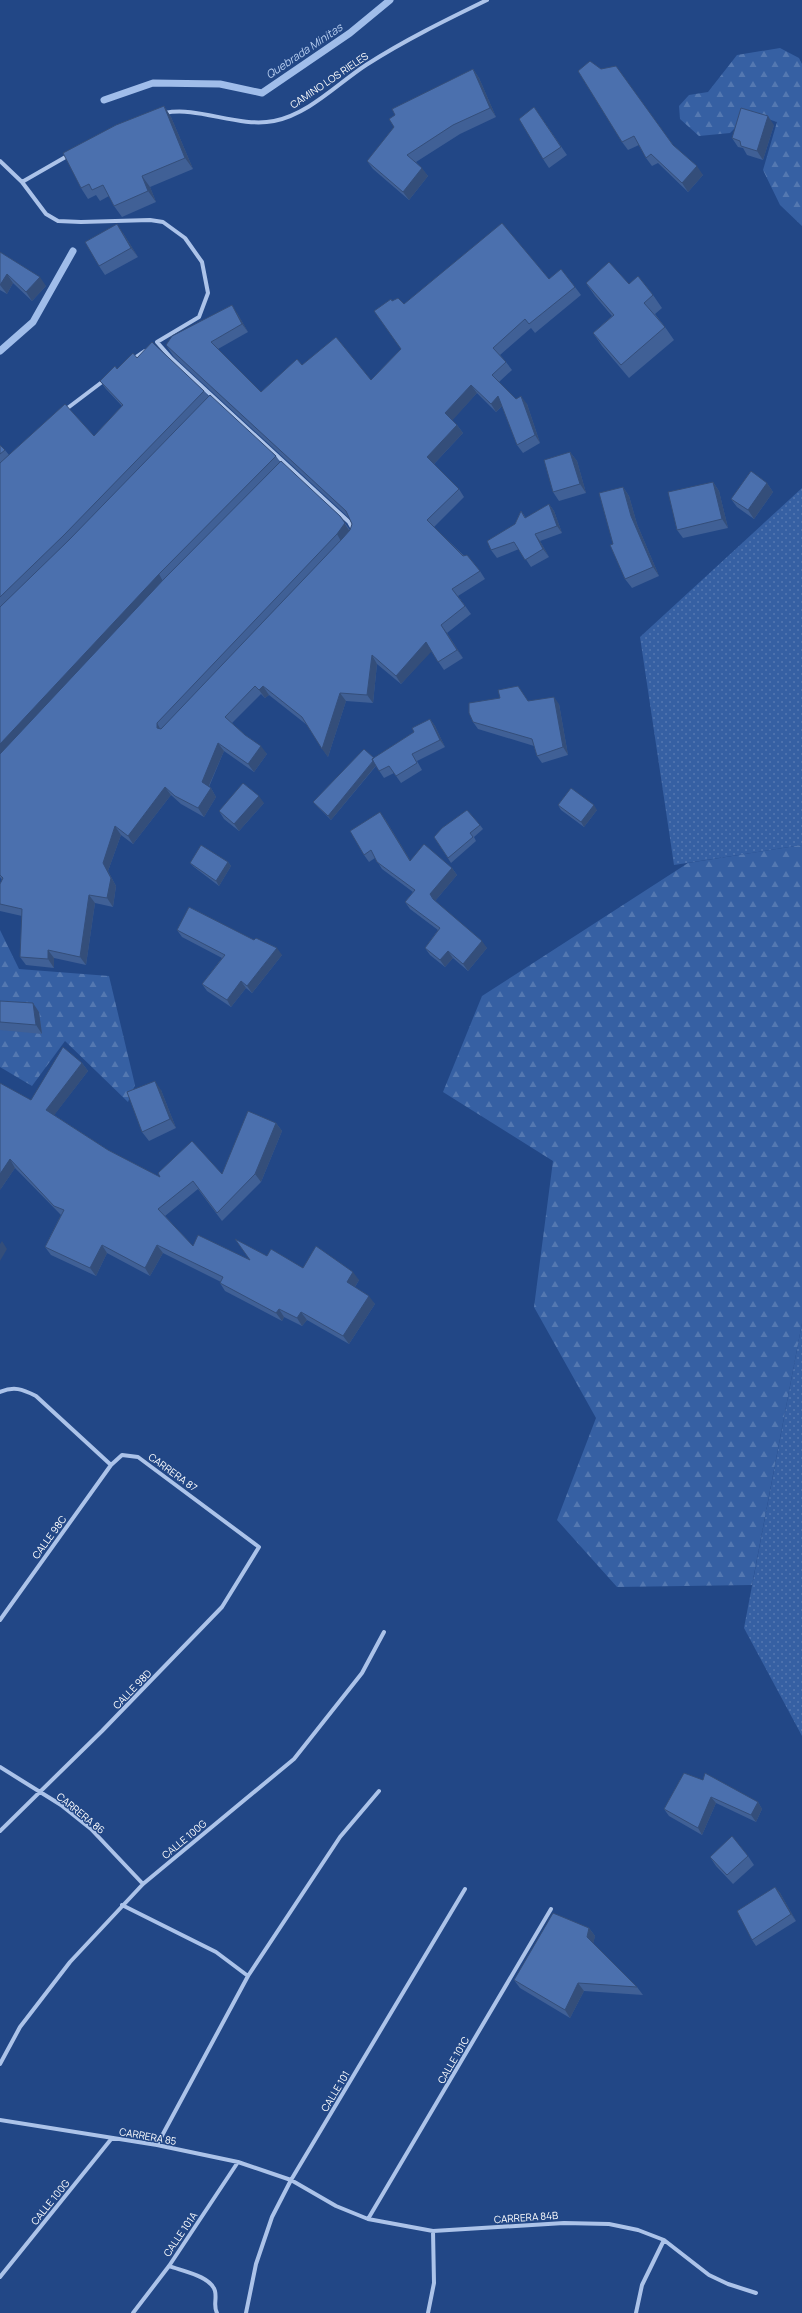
<svg xmlns="http://www.w3.org/2000/svg" width="802" height="2313" font-family="Manrope,sans-serif">
	<defs>
		<pattern id="grass-dots" width="8" height="8" patternUnits="userSpaceOnUse"><rect width="8" height="8" fill="#3660a3"/><path d="M2 2h.1M6 6h.1" fill="none" stroke="#5478b1" stroke-width="1.8" stroke-linecap="round"/></pattern>
		<pattern id="forest-firs" width="22" height="20" patternUnits="userSpaceOnUse"><rect width="22" height="20" fill="#3660a3"/><path d="M5 1l3.5 6h-7zM16 11l3.5 6h-7z" fill="#5478b1"/></pattern>
	</defs>
	<rect width="100%" height="100%" fill="#224786"/>
	<path fill="url(#grass-dots)" d="M 802,488 L 802,845 L 674,865 L 640,637 Z
		M 802,1323 L 802,1736 L 744,1628 Z"/>
	<path fill="url(#forest-firs)" d="M 780,48 L 799,58 L 802,64 L 802,226 L 780,205 L 763,170 L 777,122 L 750,113 L 730,133 L 699,136 L 680,119 L 679,106 L 689,95 L 708,92 L 737,55 Z
		M 802,845 L 802,1323 L 752,1585 L 617,1587 L 557,1520 L 596,1418 L 534,1307 L 553,1161 L 443,1092 L 482,996 L 688,863 Z
		M 0,930 L 19,969 L 109,976 L 135,1085 L 128,1102 L 65,1041 L 32,1086 L 0,1067 Z"/>
	<g fill="none" stroke-linecap="round" stroke-linejoin="round">
		<path stroke="#a0bdea" stroke-width="7" d="M 104,100 L 153,83 L 220,84 L 262,93 L 350,33 L 390,0
			M 0,351 L 33,322 L 73,251"/>
		<path stroke="#acc3e9" stroke-width="4" d="M 165,113 C 198,106 238,128 274,121 C 309,114 337,84 366,65 C 405,40 446,20 487,0
			M 0,161 L 22,182 L 69,155
			M 22,182 L 46,214 L 58,221 L 81,222 L 150,220 L 163,222 L 185,238 L 202,262 L 208,293 L 199,317 L 157,342 L 172,359 L 349,522 L 353,529
			M 132,360 L 145,351
			M 65,410 L 106,379
			M 0,1392 C 14,1386 22,1389 36,1396 L 111,1465 L 122,1455 L 138,1457 L 259,1547 L 222,1607 L 102,1731 L 0,1831
			M 0,1620 L 111,1465
			M 0,1767 L 61,1805 L 91,1829 L 143,1884
			M 122,1905 L 216,1952 L 248,1976
			M 0,2064 L 20,2027 L 70,1962 L 143,1884 L 294,1759 L 362,1673 L 384,1632
			M 0,2120 L 157,2145 L 238,2162 L 291,2180 L 336,2206 L 368,2219 L 433,2231 L 564,2223 L 609,2224 L 638,2230 L 664,2240 L 709,2275 L 728,2284 L 756,2293
			M 157,2145 L 248,1976 L 340,1837 L 379,1791
			M 368,2219 L 551,1909
			M 169,2266 C 182,2271 211,2276 215,2291 C 217,2299 213,2306 217,2313
			M 0,2277 L 112,2138
			M 133,2313 L 169,2266 L 238,2162
			M 246,2313 L 256,2264 L 272,2217 L 291,2180 L 465,1889
			M 428,2313 L 434,2283 L 433,2231
			M 636,2313 L 642,2285 L 664,2240"/>
	</g>
	<path fill="#406096" d="M 473,69 L 479,78 L 496,117 L 460,134 L 416,162 L 428,176 L 409,200 L 373,169 L 367,161 Z
		M 578,71 L 703,175 L 688,192 L 658,163 L 652,166 L 646,158 L 639,145 L 628,150 L 622,142 Z
		M 164,106 L 171,117 L 193,169 L 150,187 L 156,202 L 122,217 L 114,206 L 109,196 L 100,201 L 96,195 L 88,199 L 81,188 Z
		M 534,107 L 567,155 L 549,168 L 543,159 Z
		M 774,125 L 763,160 L 747,155 L 743,148 L 738,147 L 732,138 Z
		M 123,233 L 138,257 L 105,275 L 99,266 Z
		M 0,252 L 46,286 L 32,301 L 13,283 L 7,294 L 0,290 Z
		M 549,279 L 575,287 L 581,295 L 535,333 L 531,328 L 500,355 L 506,362 L 512,370 L 499,382 L 516,399 L 527,404 L 540,443 L 523,453 L 517,445 L 502,406 L 496,412 L 477,393 L 452,420 L 457,425 L 463,433 L 434,464 L 459,489 L 464,497 L 434,527 L 480,571 L 485,579 L 458,596 L 471,614 L 447,633 L 463,658 L 444,670 L 431,651 L 401,684 L 377,664 L 373,703 L 346,701 L 328,757 L 307,725 L 269,695 L 265,698 L 261,694 L 232,723 L 245,735 L 267,754 L 254,772 L 224,751 L 209,787 L 211,788 L 216,797 L 204,817 L 181,804 L 171,795 L 133,844 L 121,835 L 108,871 L 116,886 L 113,907 L 95,903 L 86,965 L 54,958 L 54,968 L 26,965 L 20,957 L 22,916 L 0,911 L 0,884 L 2,880 L 0,877 L 0,445 L 5,450 L 9,455 L 94,436 L 122,406 L 106,389 L 100,381 L 117,369 L 137,358 L 204,391 L 209,397 L 276,456 L 280,462 L 340,516 L 350,530 L 352,524 L 348,517 L 174,357 L 166,345 L 237,313 L 248,332 L 218,349 L 261,392 L 302,365 L 371,380 L 401,349 L 392,301 L 404,304 Z
		M 586,283 L 629,284 L 653,295 L 662,308 L 655,314 L 665,327 L 674,340 L 629,378 L 602,346 L 593,333 L 612,316 L 595,296 Z
		M 570,452 L 577,461 L 586,493 L 559,501 L 553,492 Z
		M 713,482 L 719,491 L 728,528 L 683,538 L 677,530 Z
		M 767,483 L 773,492 L 754,519 L 737,507 L 731,499 Z
		M 623,487 L 629,496 L 637,524 L 659,576 L 632,588 L 625,579 L 613,544 Z
		M 549,504 L 554,511 L 562,533 L 540,541 L 549,557 L 531,567 L 519,549 L 497,558 L 491,550 L 515,524 L 521,511 L 526,518 Z
		M 500,698 L 559,704 L 568,755 L 542,763 L 537,756 L 534,746 L 478,729 L 473,722 Z
		M 430,719 L 435,726 L 445,747 L 417,761 L 422,770 L 401,783 L 394,773 L 384,778 L 376,766 L 331,820 L 313,802 L 374,758 L 414,732 Z
		M 264,803 L 239,831 L 224,819 L 219,811 Z
		M 558,805 L 597,810 L 584,827 L 561,810 Z
		M 385,819 L 410,860 L 452,868 L 457,875 L 435,901 L 487,948 L 468,971 L 453,958 L 445,967 L 430,955 L 425,948 L 438,930 L 410,909 L 405,902 L 413,892 L 382,869 L 375,858 L 369,862 L 364,855 Z
		M 480,825 L 483,829 L 474,837 L 476,841 L 451,863 L 434,837 Z
		M 228,862 L 231,866 L 219,886 L 194,867 L 190,863 Z
		M 177,930 L 282,955 L 252,993 L 246,988 L 231,1007 L 207,991 L 202,984 L 222,958 L 182,937 Z
		M 0,1001 L 39,1012 L 42,1034 L 0,1030 Z
		M 82,1063 L 88,1071 L 54,1115 L 108,1150 L 160,1177 L 222,1174 L 276,1123 L 282,1131 L 261,1182 L 222,1221 L 198,1189 L 165,1216 L 193,1246 L 250,1260 L 267,1256 L 303,1268 L 359,1280 L 355,1287 L 375,1304 L 349,1344 L 307,1320 L 302,1326 L 284,1317 L 282,1321 L 225,1291 L 220,1283 L 221,1282 L 163,1253 L 150,1276 L 107,1253 L 96,1276 L 51,1255 L 45,1247 L 61,1215 L 60,1214 L 15,1168 L 0,1190 L 31,1100 Z
		M 161,1090 L 176,1128 L 149,1141 L 142,1132 Z
		M 684,1773 L 758,1802 L 762,1809 L 756,1822 L 716,1803 L 702,1835 L 669,1816 L 664,1809 Z
		M 748,1856 L 754,1865 L 733,1884 L 716,1866 L 710,1857 Z
		M 775,1887 L 780,1893 L 796,1921 L 756,1946 L 752,1940 Z
		M 589,1928 L 595,1936 L 593,1943 L 637,1987 L 643,1995 L 584,1991 L 570,2018 L 520,1988 L 514,1980 Z"/>
	<path fill="#344e7a" d="M 473,69 L 479,78 L 496,117 L 490,108 Z
		M 164,106 L 171,117 L 193,169 L 185,158 Z
		M 768,116 L 774,125 L 763,160 L 757,151 Z
		M 697,166 L 703,175 L 688,192 L 682,183 Z
		M 422,168 L 428,176 L 409,200 L 403,192 Z
		M 142,176 L 150,187 L 156,202 L 148,191 Z
		M 117,224 L 123,233 L 138,257 L 131,248 Z
		M 7,274 L 13,283 L 7,294 L 0,285 Z
		M 40,277 L 46,286 L 32,301 L 26,292 Z
		M 232,305 L 237,313 L 248,332 L 242,324 Z
		M 471,385 L 477,393 L 451,422 L 445,413 Z
		M 498,396 L 504,404 L 496,412 L 491,404 Z
		M 521,396 L 527,404 L 540,443 L 535,435 Z
		M 457,425 L 463,433 L 433,465 L 427,457 Z
		M 570,452 L 577,461 L 586,493 L 580,484 Z
		M 713,482 L 719,491 L 728,528 L 722,519 Z
		M 767,483 L 773,492 L 754,519 L 748,510 Z
		M 623,487 L 629,496 L 637,524 L 659,576 L 653,567 L 631,516 Z
		M 549,504 L 554,511 L 562,533 L 557,526 Z
		M 340,516 L 350,532 L 342,543 L 337,534 Z
		M 535,534 L 540,541 L 549,557 L 543,549 Z
		M 159,574 L 164,583 L 0,758 L 0,744 Z
		M 441,625 L 447,633 L 463,658 L 457,650 Z
		M 426,642 L 432,651 L 401,684 L 396,676 Z
		M 372,655 L 377,664 L 373,703 L 367,695 Z
		M 263,686 L 269,695 L 265,698 L 259,690 Z
		M 340,693 L 346,701 L 328,757 L 322,749 Z
		M 554,697 L 559,704 L 568,755 L 563,747 Z
		M 430,719 L 435,726 L 445,747 L 440,740 Z
		M 157,723 L 162,732 L 157,728 Z
		M 218,743 L 224,751 L 207,790 L 202,782 Z
		M 261,746 L 267,754 L 254,772 L 248,764 Z
		M 375,759 L 378,763 L 331,820 L 328,816 Z
		M 165,787 L 171,795 L 133,844 L 128,836 Z
		M 211,788 L 216,797 L 204,817 L 198,808 Z
		M 259,796 L 264,803 L 239,831 L 234,824 Z
		M 594,805 L 597,810 L 584,827 L 581,822 Z
		M 380,812 L 385,819 L 415,868 L 410,861 Z
		M 115,826 L 121,835 L 108,871 L 116,886 L 113,907 L 107,898 L 103,863 Z
		M 228,862 L 231,866 L 219,886 L 216,881 Z
		M 452,868 L 457,875 L 435,901 L 438,906 L 430,894 Z
		M 89,895 L 95,903 L 86,965 L 80,957 Z
		M 482,941 L 487,948 L 468,971 L 463,964 Z
		M 277,948 L 282,955 L 252,993 L 247,986 Z
		M 48,950 L 54,958 L 54,968 L 48,959 Z
		M 448,951 L 453,958 L 445,967 L 440,960 Z
		M 241,981 L 246,988 L 231,1007 L 227,1000 Z
		M 33,1003 L 39,1012 L 42,1034 L 36,1025 Z
		M 82,1063 L 88,1071 L 52,1118 L 46,1110 Z
		M 155,1081 L 161,1090 L 176,1128 L 170,1119 Z
		M 276,1123 L 282,1131 L 261,1182 L 255,1174 Z
		M 10,1159 L 15,1168 L 0,1190 L 0,1174 Z
		M 2,1241 L 7,1249 L 0,1261 L 0,1244 Z
		M 102,1245 L 107,1253 L 96,1276 L 90,1268 Z
		M 157,1245 L 163,1253 L 150,1276 L 145,1268 Z
		M 353,1272 L 359,1280 L 353,1290 L 347,1282 Z
		M 369,1296 L 375,1304 L 349,1344 L 343,1336 Z
		M 279,1309 L 284,1317 L 282,1321 L 276,1313 Z
		M 301,1312 L 307,1320 L 302,1326 L 297,1318 Z
		M 711,1797 L 716,1803 L 702,1835 L 698,1828 Z
		M 758,1802 L 762,1809 L 756,1822 L 751,1815 Z
		M 775,1887 L 780,1893 L 796,1921 L 791,1914 Z
		M 589,1928 L 595,1936 L 593,1945 L 587,1937 Z
		M 578,1983 L 584,1991 L 570,2018 L 565,2010 Z"/>
	<path fill="#4b70ae" stroke="#344e7a" d="M 590,61 L 601,69 L 616,66 L 673,145 L 697,166 L 682,183 L 651,154 L 646,158 L 634,136 L 622,142 L 578,71 Z
		M 473,69 L 490,108 L 453,125 L 407,155 L 422,168 L 403,192 L 367,161 L 394,127 L 389,119 L 395,115 L 392,109 Z
		M 164,106 L 185,158 L 142,176 L 148,191 L 114,206 L 103,185 L 92,190 L 89,184 L 81,188 L 63,153 L 116,125 Z
		M 534,107 L 561,147 L 543,159 L 519,119 Z
		M 741,108 L 768,116 L 757,151 L 741,146 L 740,141 L 732,138 Z
		M 502,223 L 549,279 L 561,269 L 575,287 L 529,324 L 525,319 L 493,348 L 506,362 L 492,375 L 516,399 L 521,396 L 535,435 L 517,445 L 498,396 L 491,404 L 471,385 L 445,413 L 457,425 L 427,457 L 459,489 L 427,520 L 463,556 L 467,555 L 480,571 L 452,589 L 465,606 L 441,625 L 457,650 L 438,662 L 426,642 L 396,676 L 372,655 L 367,695 L 340,693 L 322,749 L 302,717 L 263,686 L 259,690 L 255,686 L 225,717 L 245,735 L 261,746 L 248,764 L 218,743 L 202,782 L 211,788 L 198,808 L 175,796 L 165,787 L 128,836 L 115,826 L 103,863 L 111,878 L 107,898 L 89,895 L 80,957 L 48,950 L 48,959 L 20,957 L 22,909 L 0,904 L 0,884 L 3,878 L 0,875 L 0,754 L 164,579 L 281,461 L 340,516 L 345,523 L 337,534 L 157,723 L 157,728 L 161,729 L 342,539 L 350,530 L 352,524 L 346,511 L 166,345 L 172,336 L 232,305 L 242,324 L 211,342 L 261,392 L 297,359 L 302,365 L 336,337 L 371,380 L 401,349 L 374,311 L 391,299 L 392,301 L 398,298 L 404,304 Z
		M 117,224 L 131,248 L 99,266 L 85,242 Z
		M 0,252 L 40,277 L 26,292 L 7,274 L 0,285 Z
		M 609,262 L 629,284 L 638,276 L 653,295 L 644,303 L 665,327 L 621,365 L 593,333 L 614,315 L 586,283 Z
		M 152,342 L 204,391 L 64,535 L 0,597 L 0,463 L 65,404 L 94,436 L 123,405 L 100,381 L 115,366 L 117,369 L 133,353 L 137,358 Z
		M 210,395 L 276,456 L 159,574 L 0,744 L 0,607 L 69,540 Z
		M 0,445 L 5,450 L 0,454 Z
		M 570,452 L 580,484 L 553,492 L 544,460 Z
		M 751,471 L 767,483 L 748,510 L 731,499 Z
		M 713,482 L 722,519 L 677,530 L 668,492 Z
		M 623,487 L 631,516 L 653,567 L 625,579 L 610,545 L 613,544 L 599,493 Z
		M 549,504 L 557,526 L 535,534 L 543,549 L 525,560 L 514,542 L 491,550 L 487,541 L 515,524 L 521,511 L 525,518 Z
		M 518,686 L 528,701 L 554,697 L 563,747 L 537,756 L 532,739 L 473,722 L 469,713 L 469,703 L 500,698 L 498,690 Z
		M 430,719 L 440,740 L 412,754 L 417,763 L 396,776 L 389,766 L 379,771 L 372,759 L 414,732 L 412,728 Z
		M 364,749 L 374,758 L 372,759 L 373,761 L 328,816 L 313,802 Z
		M 243,783 L 259,796 L 234,824 L 219,811 Z
		M 571,788 L 594,805 L 581,822 L 558,805 Z
		M 467,810 L 480,825 L 470,833 L 473,837 L 448,858 L 434,837 L 442,828 Z
		M 380,812 L 410,861 L 424,844 L 452,868 L 430,894 L 433,899 L 482,941 L 463,964 L 448,951 L 440,960 L 425,948 L 440,928 L 405,902 L 415,890 L 377,862 L 371,850 L 364,855 L 350,831 Z
		M 201,845 L 228,862 L 216,881 L 190,863 Z
		M 189,907 L 254,940 L 256,938 L 277,948 L 247,986 L 241,981 L 227,1000 L 202,984 L 225,955 L 177,930 Z
		M 0,1001 L 33,1003 L 36,1025 L 0,1022 Z
		M 63,1047 L 82,1063 L 46,1110 L 108,1150 L 160,1177 L 158,1173 L 192,1141 L 222,1174 L 248,1111 L 276,1123 L 255,1174 L 217,1213 L 193,1181 L 158,1209 L 193,1246 L 198,1235 L 250,1260 L 235,1239 L 267,1256 L 271,1249 L 303,1268 L 316,1246 L 353,1272 L 347,1282 L 369,1296 L 343,1336 L 301,1312 L 297,1318 L 279,1309 L 276,1313 L 220,1283 L 223,1277 L 157,1245 L 145,1268 L 102,1245 L 90,1268 L 45,1247 L 64,1210 L 54,1206 L 10,1159 L 0,1174 L 0,1083 L 31,1100 Z
		M 155,1081 L 170,1119 L 142,1132 L 127,1092 Z
		M 684,1773 L 703,1780 L 705,1773 L 758,1802 L 751,1815 L 711,1797 L 698,1828 L 664,1809 Z
		M 732,1836 L 748,1856 L 727,1875 L 710,1857 Z
		M 775,1887 L 791,1914 L 752,1940 L 737,1911 Z
		M 553,1913 L 589,1928 L 587,1937 L 637,1987 L 578,1983 L 565,2010 L 514,1980 Z"/>
	<g text-anchor="middle" stroke-width="3" stroke-linejoin="round" paint-order="stroke">
		<g font-size="10" fill="#fff" stroke="#224786">
			<text transform="translate(329 80) rotate(-34)" y="4">CAMINO LOS RIELES</text>
			<text transform="translate(173 1472) rotate(36)" y="4">CARRERA 87</text>
			<text transform="translate(49 1537) rotate(-54)" y="4">CALLE 98C</text>
			<text transform="translate(132 1689) rotate(-46)" y="4">CALLE 98D</text>
			<text transform="translate(81 1813) rotate(39)" y="4">CARRERA 86</text>
			<text transform="translate(184 1839) rotate(-40)" y="4">CALLE 100G</text>
			<text transform="translate(453 2060) rotate(-60)" y="4">CALLE 101C</text>
			<text transform="translate(335 2091) rotate(-59)" y="4">CALLE 101</text>
			<text transform="translate(148 2136) rotate(10)" y="4">CARRERA 85</text>
			<text transform="translate(50 2202) rotate(-51)" y="4">CALLE 100G</text>
			<text transform="translate(526 2217) rotate(-4)" y="4">CARRERA 84B</text>
			<text transform="translate(180 2234) rotate(-56)" y="4">CALLE 101A</text>
		</g>
		<g font-size="11" font-style="italic" fill="#b7cef0" stroke="#224786">
			<text transform="translate(304 51) rotate(-34)" y="4">Quebrada Minitas</text>
		</g>
	</g>
</svg>
